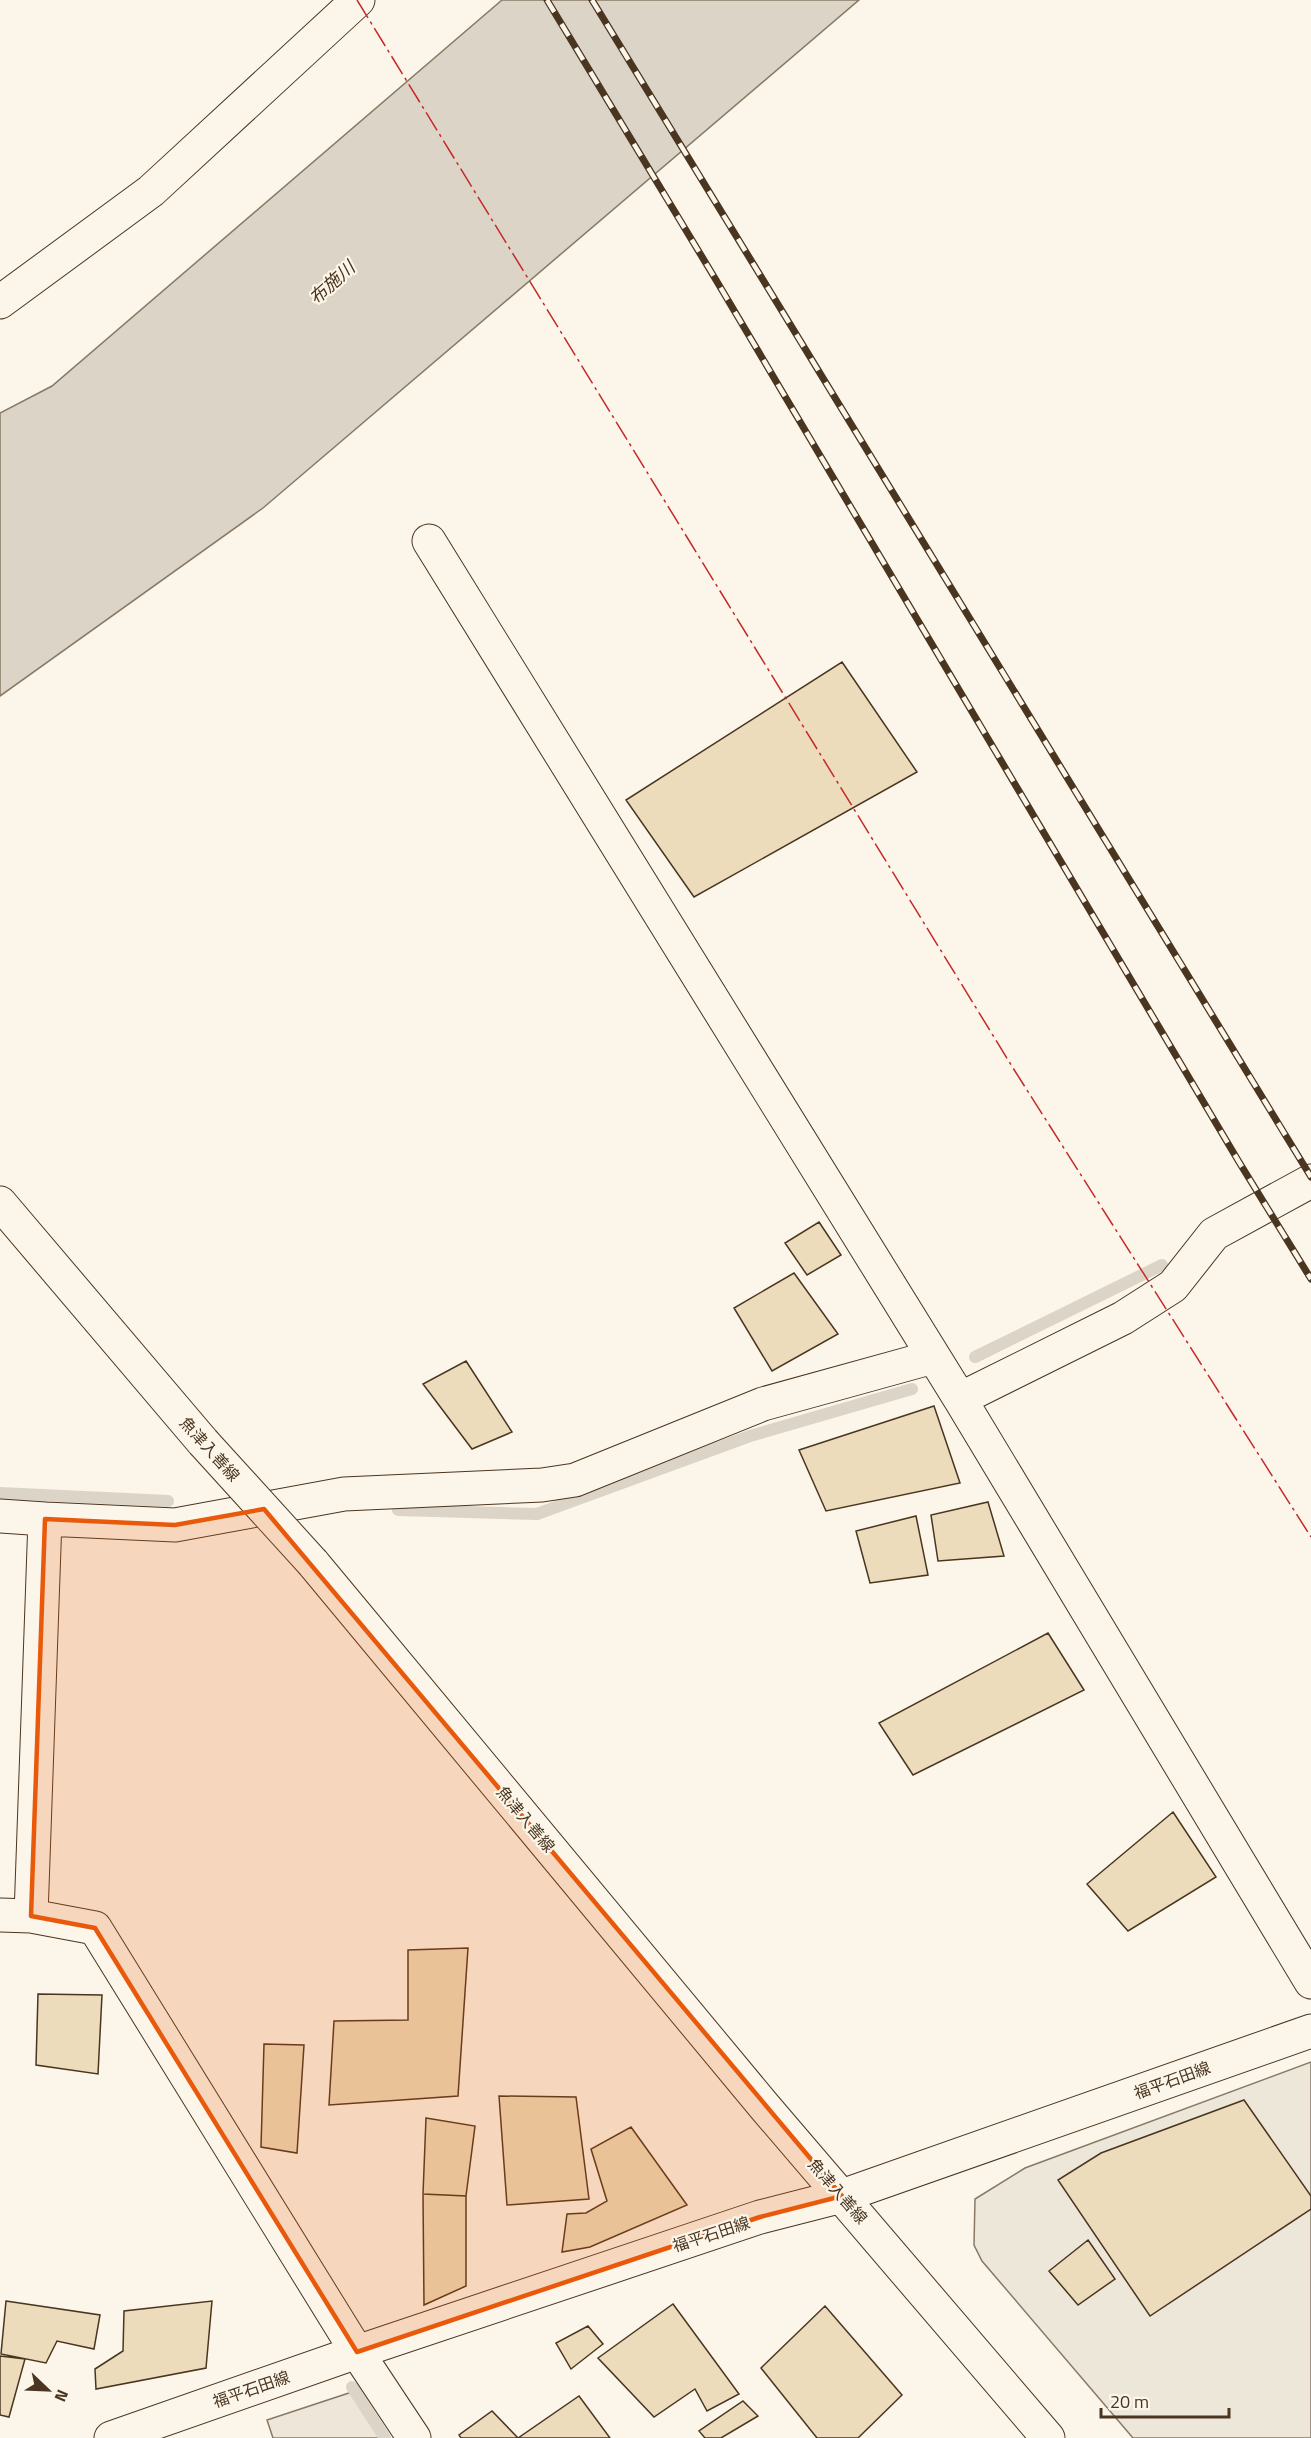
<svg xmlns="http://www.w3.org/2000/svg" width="1311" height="2438" font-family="'Titillium Web','Noto Sans JP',sans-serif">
	<rect width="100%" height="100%" fill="#fbf6e9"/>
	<path fill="#ede6d9" stroke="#887966" stroke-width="1.5" d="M 352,2392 L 382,2438 L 273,2438 L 267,2420 Z"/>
	<path fill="#ede7d9" stroke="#887966" stroke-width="1.5" d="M 1311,2062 L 1311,2438 L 1133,2438 L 982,2261 L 974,2245 L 975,2199 L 1025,2168 Z"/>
	<path fill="#dcd4c6" stroke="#887966" stroke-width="1.5" d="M 502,0 L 859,0 L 263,508 L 0,696 L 0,413 L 52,386 Z"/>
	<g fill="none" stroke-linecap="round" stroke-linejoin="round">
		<path stroke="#dcd4c6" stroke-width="12" d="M 975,1357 L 1162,1265
			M 0,1493 L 168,1501
			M 398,1510 L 537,1514 L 750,1436 L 912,1389
			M 352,2387 L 385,2438"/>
	</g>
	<path fill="#ecdcbc" stroke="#4a3520" stroke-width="1.5" d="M 842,662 L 917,772 L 694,897 L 626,800 Z
		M 819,1222 L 841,1255 L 807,1275 L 785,1243 Z
		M 794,1273 L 838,1334 L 772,1371 L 734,1308 Z
		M 466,1361 L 512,1432 L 472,1449 L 423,1384 Z
		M 934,1406 L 960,1483 L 826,1511 L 799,1450 Z
		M 988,1502 L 1004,1556 L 938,1561 L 931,1515 Z
		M 916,1516 L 928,1575 L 870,1583 L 856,1531 Z
		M 1048,1633 L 1084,1690 L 913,1775 L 879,1723 Z
		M 1173,1812 L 1216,1877 L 1128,1931 L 1087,1884 Z
		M 468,1948 L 458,2096 L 329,2105 L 334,2021 L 408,2020 L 408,1950 Z
		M 38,1994 L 102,1995 L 98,2074 L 36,2065 Z
		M 264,2044 L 304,2045 L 297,2153 L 261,2147 Z
		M 499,2096 L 576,2097 L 589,2199 L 507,2205 Z
		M 1244,2100 L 1311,2196 L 1311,2209 L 1150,2316 L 1058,2180 L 1101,2153 Z
		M 426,2118 L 475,2126 L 466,2196 L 423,2194 Z
		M 631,2127 L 687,2205 L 590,2247 L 562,2252 L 567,2214 L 586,2213 L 607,2201 L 591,2149 Z
		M 423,2194 L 466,2196 L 466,2286 L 424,2305 Z
		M 1088,2240 L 1115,2279 L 1078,2305 L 1049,2271 Z
		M 6,2301 L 100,2315 L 94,2349 L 57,2341 L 46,2363 L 1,2354 Z
		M 212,2301 L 206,2368 L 96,2389 L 95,2369 L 123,2351 L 124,2311 Z
		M 673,2304 L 739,2394 L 707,2411 L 695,2389 L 654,2417 L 598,2358 Z
		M 825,2306 L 902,2395 L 858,2438 L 817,2438 L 761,2368 Z
		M 588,2326 L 603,2344 L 571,2369 L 556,2343 Z
		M 0,2356 L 25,2359 L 9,2417 L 0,2415 Z
		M 579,2396 L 610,2438 L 461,2438 L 459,2435 L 492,2411 L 518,2438 Z
		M 743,2401 L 758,2416 L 721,2438 L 705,2438 L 699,2431 Z"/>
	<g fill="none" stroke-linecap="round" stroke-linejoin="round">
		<g stroke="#4a3520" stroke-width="35">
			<path id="minor" d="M 0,302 L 151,191 L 358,0
				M 429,541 L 960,1399
				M 1311,1181 L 1214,1234 L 1173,1286 L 1123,1318 L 960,1399 L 1311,1982
				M 0,1516 L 45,1519
				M 0,1915 L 31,1916 L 95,1928 L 357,2352 L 414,2438
				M 31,1916 L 45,1519 L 175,1525 L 344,1494 L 542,1485 L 575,1480 L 763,1404 L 933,1357"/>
		</g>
		<g stroke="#4a3520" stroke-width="35">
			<path id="secondary" d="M 0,1203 L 203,1442
				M 313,1563 L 764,2106 L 1048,2438
				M 111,2438 L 357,2352 L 760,2217 L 842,2196 L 1311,2031"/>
		</g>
		<use href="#minor" stroke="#fbf6e9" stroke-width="33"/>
		<use href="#secondary" stroke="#fbf6e9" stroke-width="33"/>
		<g stroke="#4a3520" stroke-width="7">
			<path id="rail" d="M 547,0 L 716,280 L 1239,1162 L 1311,1279
				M 592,0 L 1311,1177"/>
		</g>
		<use href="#rail" stroke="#fbf6e9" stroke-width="4.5" stroke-dasharray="14" stroke-linecap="butt"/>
		<g stroke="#4a3520" stroke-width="35" stroke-linecap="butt">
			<path id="secondary-bridge" d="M 203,1442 L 313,1563"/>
		</g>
		<use href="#secondary-bridge" stroke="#fbf6e9" stroke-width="33"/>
		<path stroke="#c62828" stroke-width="1.5" stroke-dasharray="21 4.5 3 4.5" stroke-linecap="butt" d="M 357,0 L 1013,1068 L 1311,1537"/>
	</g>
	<path fill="#e8590c" fill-opacity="0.2" stroke="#e8590c" stroke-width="4.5" stroke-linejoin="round" d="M 264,1509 L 842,2196 L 760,2217 L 357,2352 L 95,1928 L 31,1916 L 45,1519 L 175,1525 Z"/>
	<g text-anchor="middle" stroke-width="4.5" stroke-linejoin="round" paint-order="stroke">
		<g font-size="16" fill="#4a3520" stroke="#fbf6e9">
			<text transform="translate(210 1449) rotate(48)" y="6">魚津入善線</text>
			<text transform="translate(526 1819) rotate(50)" y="6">魚津入善線</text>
			<text transform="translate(1172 2080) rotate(-20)" y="6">福平石田線</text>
			<text transform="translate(838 2191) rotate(49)" y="6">魚津入善線</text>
			<text transform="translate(711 2234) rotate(-18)" y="6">福平石田線</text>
			<text transform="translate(251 2389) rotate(-19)" y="6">福平石田線</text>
		</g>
		<g font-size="18" font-style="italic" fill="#4a3520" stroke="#fbf6e9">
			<text transform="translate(332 283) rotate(-42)" y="6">布施川</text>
		</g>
	</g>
	<g transform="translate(48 2390) rotate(113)" stroke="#fbf6e9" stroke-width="4.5" paint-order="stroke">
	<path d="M0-4.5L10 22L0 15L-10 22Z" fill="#4a3520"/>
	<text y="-9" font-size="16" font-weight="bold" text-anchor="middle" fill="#4a3520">N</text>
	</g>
	<path d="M1101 2408v9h128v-9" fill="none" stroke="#4a3520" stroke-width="3"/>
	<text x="1110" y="2408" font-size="18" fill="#4a3520" stroke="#fbf6e9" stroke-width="4.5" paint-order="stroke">20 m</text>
</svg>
